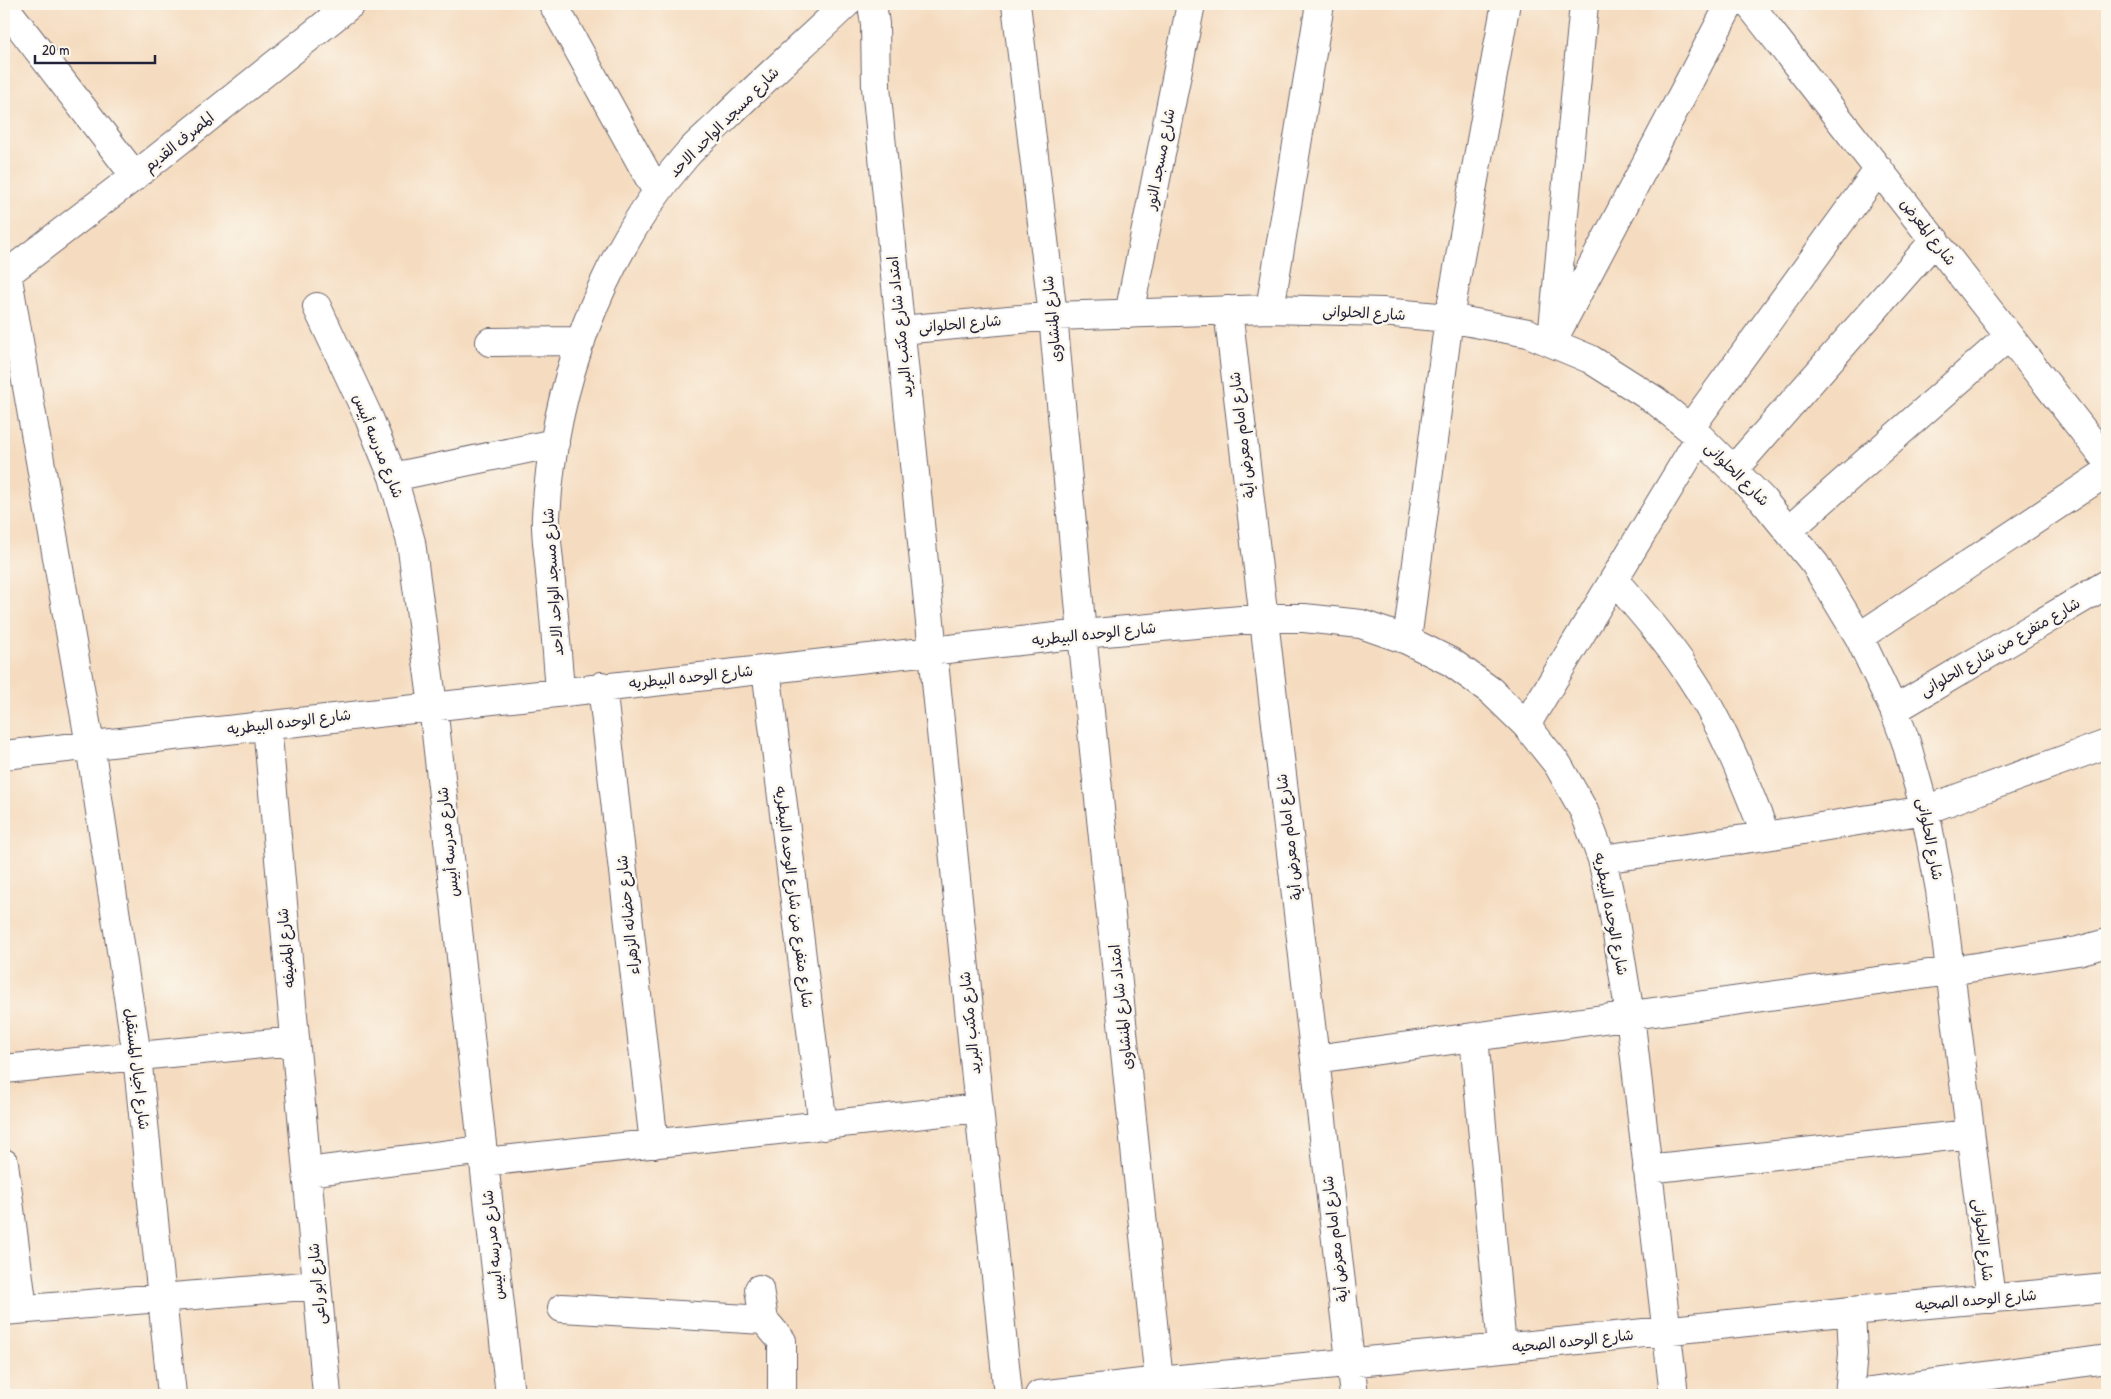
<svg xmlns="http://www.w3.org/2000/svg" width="2111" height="1399" font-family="'Patrick Hand','Playpen Sans Arabic',sans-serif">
	<rect width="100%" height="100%" fill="#fbf7ec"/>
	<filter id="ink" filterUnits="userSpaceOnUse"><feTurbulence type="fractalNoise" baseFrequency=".02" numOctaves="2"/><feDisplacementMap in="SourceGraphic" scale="10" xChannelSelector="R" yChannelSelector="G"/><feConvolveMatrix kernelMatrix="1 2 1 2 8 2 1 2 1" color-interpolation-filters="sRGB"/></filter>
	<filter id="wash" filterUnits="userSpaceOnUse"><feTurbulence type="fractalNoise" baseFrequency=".0096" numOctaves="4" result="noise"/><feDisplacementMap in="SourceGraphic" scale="20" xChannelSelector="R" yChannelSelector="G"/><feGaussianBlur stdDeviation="1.12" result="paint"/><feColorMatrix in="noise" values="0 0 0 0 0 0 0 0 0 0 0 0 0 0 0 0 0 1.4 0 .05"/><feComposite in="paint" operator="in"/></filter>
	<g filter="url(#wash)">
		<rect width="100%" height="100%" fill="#f5dcc0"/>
	</g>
	<g filter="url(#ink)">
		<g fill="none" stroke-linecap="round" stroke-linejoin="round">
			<g stroke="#6c636a" stroke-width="30">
				<path id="minor" d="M 553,4 L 657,192
					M 872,4 L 875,24 L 876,87 L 1008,1395
					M 1016,4 L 1053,316 L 1082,634 L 1159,1381
					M 1749,4 L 2107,461
					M 4,6 L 135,176
					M 7,273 L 90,745 L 137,1056 L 172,1395
					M 4,276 L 135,176 L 351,4
					M 317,307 L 369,418 L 393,477 L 411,542 L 433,706 L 510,1395
					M 1270,309 L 1320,4
					M 1228,310 L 1354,1395
					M 1129,314 L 1191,4
					M 1553,329 L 1584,4
					M 901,330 L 1053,316 L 1270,309 L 1382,312 L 1449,318 L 1528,333 L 1590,359 L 1656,401 L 1700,437 L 1762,499 L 1815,564 L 1859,637 L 1894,710 L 1906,742 L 1925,810 L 1940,890 L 1991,1299
					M 490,342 L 581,341
					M 1552,342 L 1730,4
					M 1690,428 L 1879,169
					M 1734,469 L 1935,240
					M 393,477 L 555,443
					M 1789,530 L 2009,336
					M 1614,580 C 1640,610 1666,640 1688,673 C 1722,723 1744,780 1766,836
					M 1859,637 L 2107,472
					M 1407,640 L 1449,318 L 1505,8 L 1503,4
					M 766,669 L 823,1126
					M 602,686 L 654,1144
					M 560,691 C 557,652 554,612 550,573 C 549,555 545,535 546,517 C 553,388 600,255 685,157 C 696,144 710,133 722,121 C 762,81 805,43 846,4
					M 1894,710 L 2107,584
					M 267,725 L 327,1395
					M 1526,725 L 1700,437
					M 4,755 L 1082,634 L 1264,618 L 1304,618 L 1361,624 L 1407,640 L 1451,662 L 1491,691 L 1526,725 L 1558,765 L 1584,811 L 1602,859 L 1613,910 L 1630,1015 L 1674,1395
					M 1602,859 L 1766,836 L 1925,810 L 2107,744
					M 1474,1037 L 1502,1348
					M 1315,1059 L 1950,971 L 2078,951 L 2107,943
					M 4,1069 L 295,1041
					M 484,1162 L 979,1108
					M 4,1163 L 23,1309
					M 1647,1169 L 1970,1134
					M 307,1172 L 483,1150
					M 759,1289 L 764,1320 L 782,1341 L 782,1395
					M 562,1308 L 764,1320
					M 4,1311 L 316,1285
					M 1039,1395 L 1159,1381 L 1502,1348 L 1851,1311 L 2107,1288
					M 1849,1395 L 2107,1359
					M 1849,1395 L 1853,1354 L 1851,1311"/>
			</g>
			<use href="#minor" stroke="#fff" stroke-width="28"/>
		</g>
	</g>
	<g text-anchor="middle" stroke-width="5" stroke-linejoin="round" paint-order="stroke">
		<g font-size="15" fill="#22223b" stroke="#fbf7ec">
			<text transform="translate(724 122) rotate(-45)" y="5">شارع مسجد الواحد الاحد</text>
			<text transform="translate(179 142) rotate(-39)" y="5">المصرف القديم</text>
			<text transform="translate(1160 159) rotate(-79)" y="5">شارع مسجد النور</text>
			<text transform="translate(1928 232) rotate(52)" y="5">شارع المعرض</text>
			<text transform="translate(1364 313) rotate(3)" y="5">شارع الحلوانى</text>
			<text transform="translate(1052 319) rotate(-96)" y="5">شارع المنشاوى</text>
			<text transform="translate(960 324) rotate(-5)" y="5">شارع الحلوانى</text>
			<text transform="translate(900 327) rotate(-96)" y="5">امتداد شارع مكتب البريد</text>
			<text transform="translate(1242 435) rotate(-97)" y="5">شارع امام معرض أية</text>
			<text transform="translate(378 446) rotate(68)" y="5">شارع مدرسه أبيس</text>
			<text transform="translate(1737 474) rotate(45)" y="5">شارع الحلوانى</text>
			<text transform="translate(553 582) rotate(-94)" y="5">شارع مسجد الواحد الاحد</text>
			<text transform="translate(1094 634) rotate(-6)" y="5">شارع الوحده البيطريه</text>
			<text transform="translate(2000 647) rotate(-30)" y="5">شارع متفرع من شارع الحلوانى</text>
			<text transform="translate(691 677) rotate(-6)" y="5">شارع الوحده البيطريه</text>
			<text transform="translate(289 722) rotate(-7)" y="5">شارع الوحده البيطريه</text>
			<text transform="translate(1289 837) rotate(-97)" y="5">شارع امام معرض أية</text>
			<text transform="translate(1930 839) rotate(79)" y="5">شارع الحلوانى</text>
			<text transform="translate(448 842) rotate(-96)" y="5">شارع مدرسه أبيس</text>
			<text transform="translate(794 897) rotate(83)" y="5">شارع متفرع من شارع الوحده البيطريه</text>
			<text transform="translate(1611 914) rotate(79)" y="5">شارع الوحده البيطريه</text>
			<text transform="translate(628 915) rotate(-96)" y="5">شارع حضانه الزهراء</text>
			<text transform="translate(286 948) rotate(-95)" y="5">شارع المضيفه</text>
			<text transform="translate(1121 1007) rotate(-96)" y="5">امتداد شارع المنشاوى</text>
			<text transform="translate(970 1023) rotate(-96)" y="5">شارع مكتب البريد</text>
			<text transform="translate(137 1069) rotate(83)" y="5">شارع اجيال المستقبل</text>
			<text transform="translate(1335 1239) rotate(-97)" y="5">شارع امام معرض أية</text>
			<text transform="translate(1983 1240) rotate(83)" y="5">شارع الحلوانى</text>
			<text transform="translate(493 1245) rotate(-96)" y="5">شارع مدرسه أبيس</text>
			<text transform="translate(317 1284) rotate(-95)" y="5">شارع ابو راعى</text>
			<text transform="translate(1976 1300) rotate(-5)" y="5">شارع الوحده الصحيه</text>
			<text transform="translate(1573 1341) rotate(-6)" y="5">شارع الوحده الصحيه</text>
		</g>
	</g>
	<rect width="2111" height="1399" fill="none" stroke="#fbf7ec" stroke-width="20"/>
	<path d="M35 55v8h120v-8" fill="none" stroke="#22223b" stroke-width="2.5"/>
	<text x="42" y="55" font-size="15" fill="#22223b" stroke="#fbf7ec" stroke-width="4" paint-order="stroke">20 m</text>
</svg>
